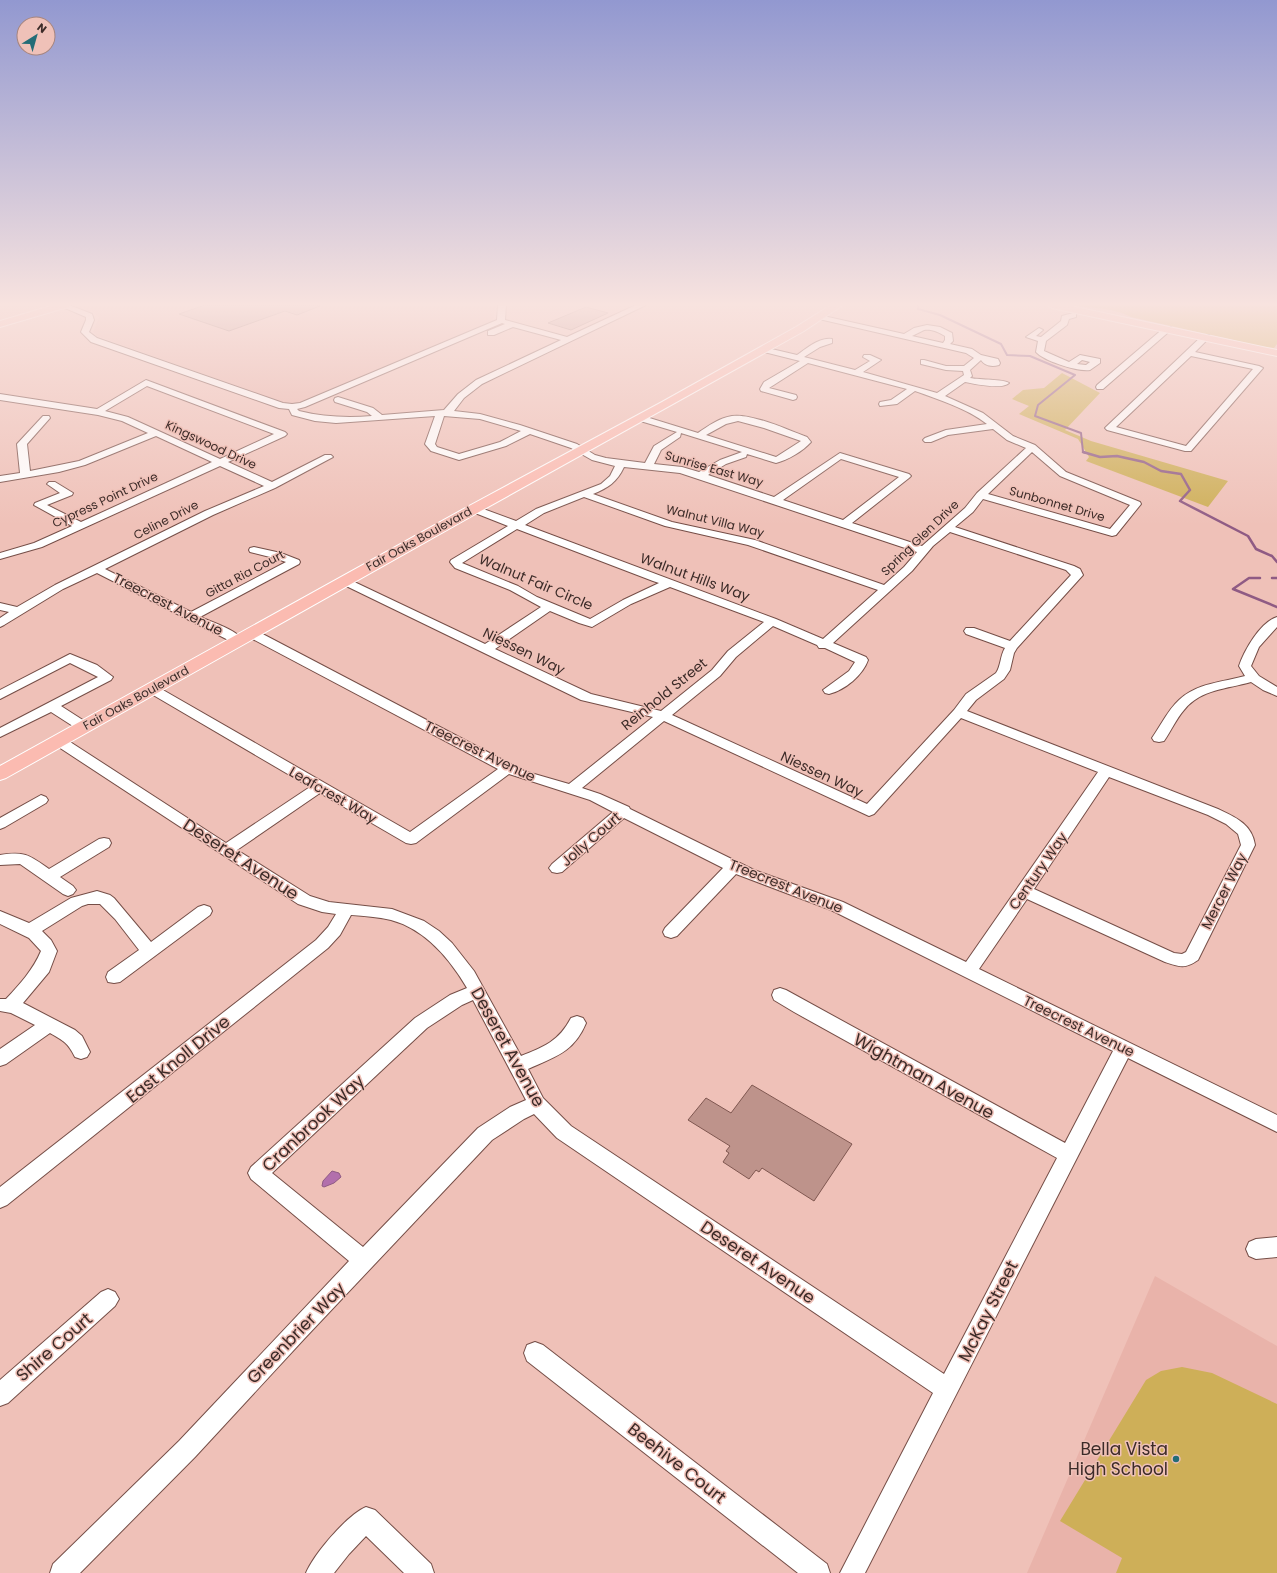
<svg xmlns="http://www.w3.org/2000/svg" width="1277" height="1573" font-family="Poppins,sans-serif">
	<rect width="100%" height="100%" fill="#efc1b8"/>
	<path fill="#e9b3aa" d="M 74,305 L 495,305 L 493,321 L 303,402 L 293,404 L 284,403 L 97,336 L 93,332 L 99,317 L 93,312 Z
		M 1155,1276 L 1277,1346 L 1277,1573 L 1027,1573 Z"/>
	<path fill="#ceaf58" d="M 1073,305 L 1277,305 L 1277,344 L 1274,348 L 1264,347 L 1131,317 C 1112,307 1093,309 1073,305 Z
		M 1062,373 L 1100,393 L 1065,430 L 1091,441 L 1228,481 L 1208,507 L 1086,461 L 1089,457 L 1078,439 L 1019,414 L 1029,406 L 1012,399 L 1023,390 L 1044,388 Z
		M 1182,1367 L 1212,1373 L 1277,1404 L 1277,1573 L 1116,1573 L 1122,1558 L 1060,1521 L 1146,1380 L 1161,1371 Z"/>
	<path fill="#b26fac" stroke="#8f5b84" d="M 332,1171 L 339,1173 L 341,1177 L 334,1183 L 324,1187 L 322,1186 L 323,1181 Z"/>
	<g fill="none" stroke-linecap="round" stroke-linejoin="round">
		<path stroke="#8f5b84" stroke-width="2" d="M 918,305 L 918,309 L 940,315 L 1001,344 L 1007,355 L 1030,356 L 1075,375 L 1038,405 L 1035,416 L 1081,433 L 1083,452 L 1086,453"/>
		<path stroke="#8f5b84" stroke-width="2.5" d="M 1083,452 L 1100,457 L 1117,456 L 1144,462 L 1161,471 L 1181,474 L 1190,490 L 1180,501 L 1248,536 L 1256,549 L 1272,556 L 1277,562
			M 1260,578 L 1249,578 L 1233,589 L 1277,607
			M 1272,578 L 1277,578"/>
	</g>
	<path fill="#be938b" stroke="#7f5750" d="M 205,305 L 320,305 L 320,306 L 297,315 L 285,311 L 229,331 L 179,314 Z
		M 586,307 L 608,313 L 571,330 L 548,323 Z
		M 752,1085 L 852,1144 L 814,1201 L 762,1168 L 759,1172 L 756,1170 L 749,1179 L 723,1162 L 729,1153 L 726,1151 L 730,1146 L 688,1120 L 706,1098 L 731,1113 Z"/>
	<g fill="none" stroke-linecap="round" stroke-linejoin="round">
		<g stroke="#754e47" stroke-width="2">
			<path id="minor" d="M 58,305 L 69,305 L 92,314 L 94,320 L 89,332 L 97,338 L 283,403 L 292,404 L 300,403 L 497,320 L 498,305 L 506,305 L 505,320 L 567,337 L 636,305 L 646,305 L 482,384 L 464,398 L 454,411 L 480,414 L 520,425 L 577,444 L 595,455 L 606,458 L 645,463 L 654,446 L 677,432 L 637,420 L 636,418 L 637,416 L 643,416 L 698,433 C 708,426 719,418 732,416 C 751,413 788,430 807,437 L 811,442 C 803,451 788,460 776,463 L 747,454 L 746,457 L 726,464 L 708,475 L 774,497 L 840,453 L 909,474 L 911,476 L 909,478 L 852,523 L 922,546 L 965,508 L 977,493 L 1026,448 L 1007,440 L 993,429 L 948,435 L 931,442 L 925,442 L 923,440 L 925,438 L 946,430 L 987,424 C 966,408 940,400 915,391 L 897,404 L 880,406 L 879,404 L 880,402 L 891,400 L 907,389 L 808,363 L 769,388 L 796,395 L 797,397 L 796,399 L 793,400 L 761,391 L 760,389 L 764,382 L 800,361 L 760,351 L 759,349 L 763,347 L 797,355 C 806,349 819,337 832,339 L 832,343 L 820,347 L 804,357 L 855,370 L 870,361 L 863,357 L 864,355 L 870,355 L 881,360 L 863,372 L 937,393 L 964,375 L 963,371 L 946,370 L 921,364 L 921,360 L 924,360 L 946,366 L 964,366 L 974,358 L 966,353 L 819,319 L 815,317 L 819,315 L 904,334 L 914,328 L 927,325 L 940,327 L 952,333 L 953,341 L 950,344 L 972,349 L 981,355 L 998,359 L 1000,363 L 999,365 C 992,367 985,366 981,360 L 970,370 L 972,376 L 970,378 C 980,380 1004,379 1009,383 C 1002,390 975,384 965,382 L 945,396 L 983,413 L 1013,436 L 1035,445 L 1066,472 L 1140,502 L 1141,504 L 1116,535 L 1112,536 L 983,499 L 973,512 L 955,527 L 1074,566 L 1080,569 L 1083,575 L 1017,648 L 1014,653 L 1010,670 L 1004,679 L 976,700 L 967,711 L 1218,809 C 1235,817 1252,824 1255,845 L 1198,960 C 1185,969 1180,967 1165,962 L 1027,899 L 979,969 L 1277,1115 L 1277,1132 L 1128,1058 L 865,1573 L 840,1573 L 933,1393 L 557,1138 L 534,1114 L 524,1119 L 492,1140 L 304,1339 L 195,1457 L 80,1573 L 50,1573 L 53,1564 L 179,1441 L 349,1261 L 251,1179 L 248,1173 L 251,1167 L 415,1018 L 450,995 L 467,988 C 450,959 425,929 391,920 C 378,917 364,916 351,915 L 340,935 L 328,948 L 7,1205 L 0,1208 L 0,1187 L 316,940 L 328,927 L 336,914 L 322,912 L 298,904 L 54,744 L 52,741 L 54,738 L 59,737 L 64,738 L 226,843 L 310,787 L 148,692 L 146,689 L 148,686 L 156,686 L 410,832 L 498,769 L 247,636 L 245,633 L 247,630 L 255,630 L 524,771 L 569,784 L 653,717 L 581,700 L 340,583 L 338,581 L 340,579 L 348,579 L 485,644 L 541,607 L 510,590 L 455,568 L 450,562 L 451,560 L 508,526 L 470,511 L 469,509 L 470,507 L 478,507 L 516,521 L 536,509 L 601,484 L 610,476 L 615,466 L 592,460 L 571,448 L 530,434 L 506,446 L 459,460 L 431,451 L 425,444 L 435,416 L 336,423 L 315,421 L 292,415 L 289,409 L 279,408 L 91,342 L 81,332 L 86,320 L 86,317 ZM 502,323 L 505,324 L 488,331 L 488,335 L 494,335 L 513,327 L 561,340 L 476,380 L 458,394 L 444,410 L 382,415 L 373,408 L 338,397 L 335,398 L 334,400 L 335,402 L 367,412 L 372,416 C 347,418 323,417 299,411 L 297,409 L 305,407 ZM 924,330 C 932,329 938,332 945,336 L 945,340 L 943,343 L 912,336 ZM 444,416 L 480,419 L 521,431 L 500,442 L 459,454 L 437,447 L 435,444 ZM 738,421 L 764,428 L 801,441 L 776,457 L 706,435 L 726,424 ZM 681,433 L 742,452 L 720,460 L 699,472 L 682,467 L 654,464 L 661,450 L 680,437 ZM 1032,452 L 1060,476 L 1130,505 L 1110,529 L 988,494 ZM 841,459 L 899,477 L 843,520 L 783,500 ZM 624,467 L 680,473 L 917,552 L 904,567 L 884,585 L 755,540 L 672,522 L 593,494 C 608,488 617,482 624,467 ZM 584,497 L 665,526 L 748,545 L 878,590 L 823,639 L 776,619 L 525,525 L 544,513 ZM 517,529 L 653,581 L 659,583 L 623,600 L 590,619 L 537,597 L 518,586 L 462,563 ZM 950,532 L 1066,570 L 1071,575 L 1010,641 L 974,628 L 966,628 L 964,631 L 966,634 L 1005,648 C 1000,656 1001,666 996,673 L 966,694 L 954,710 L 867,804 L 672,715 L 720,676 L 736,657 L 773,626 L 817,645 L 819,648 L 825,648 L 855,662 L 849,671 L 823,690 L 825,693 L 829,694 C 845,690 863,675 868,660 L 866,657 L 833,643 L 912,571 L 933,546 ZM 670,587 L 764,622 L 728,651 L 712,670 L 661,711 L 591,694 L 495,649 L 550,611 L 579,623 L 592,627 L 631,604 ZM 961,718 L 1098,772 L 966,962 L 843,902 L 754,870 L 630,809 L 629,807 L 600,794 L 582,788 L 664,721 L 869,816 L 874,814 ZM 509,774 L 590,800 L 613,812 L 552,864 L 549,868 L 552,872 L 557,873 L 562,872 L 624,818 L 723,868 L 665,928 L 663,932 L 665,936 L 671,938 L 677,936 L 736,874 L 831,910 L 1113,1051 L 1065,1143 L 786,990 L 780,988 L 774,990 L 772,995 L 774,1000 L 794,1012 L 1057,1158 L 944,1374 L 571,1126 L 543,1098 L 528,1069 C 555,1057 574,1052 586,1023 L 583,1018 L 577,1016 L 571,1018 C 559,1041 544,1047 521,1056 L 474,971 L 452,943 L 439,931 L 424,921 L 392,909 L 329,902 L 310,896 L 237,850 L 320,793 L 406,843 L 411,844 L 416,843 ZM 1109,777 L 1208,815 L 1226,824 L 1238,834 L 1241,845 L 1186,952 L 1182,954 L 1174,953 L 1034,889 ZM 473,1000 L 526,1100 L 510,1107 L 478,1128 L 363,1247 L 272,1173 L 427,1028 L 462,1005 Z
				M 1073,313 L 1076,313 L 1076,317 L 1069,319 L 1067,325 L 1046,341 L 1044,351 L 1069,362 L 1080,355 L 1100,359 L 1100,363 L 1090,370 C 1078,372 1044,361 1036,352 L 1038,341 L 1026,337 L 1039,328 L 1043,330 L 1036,336 L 1041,337 L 1061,321 L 1062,316 ZM 1082,360 L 1090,362 L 1086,365 L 1077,364 Z
				M 1165,327 L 1171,327 L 1172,329 L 1103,389 L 1097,389 L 1096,387 L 1097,385 Z
				M 1203,335 L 1209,335 L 1210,337 L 1195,352 L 1259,366 L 1263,368 L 1191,451 L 1185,451 L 1107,430 L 1105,428 L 1107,426 ZM 1191,356 L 1253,369 L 1186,446 L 1116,427 Z
				M 146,380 L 285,432 L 287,434 L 285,436 L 228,462 L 272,482 L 325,455 L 331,455 L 333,457 L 275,488 L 213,515 L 105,569 L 191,612 L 286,562 L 274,558 L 250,552 L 249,550 L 250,548 L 254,547 L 281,553 L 299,560 L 300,562 L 299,564 L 200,617 C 214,623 235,629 244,641 L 242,644 L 238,645 L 97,573 L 63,589 L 4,625 L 0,627 L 0,618 L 9,612 L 0,610 L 0,603 L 17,607 L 55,585 L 205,511 L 264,486 L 220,466 L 42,547 L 0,559 L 0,553 L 34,543 L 72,526 L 34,505 L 35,503 L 60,493 L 47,484 L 49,482 L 55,482 L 73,493 L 72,495 L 47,505 L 81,522 L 212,462 L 156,436 L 85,465 L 59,472 L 0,482 L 0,476 L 20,473 L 17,444 L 43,416 L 49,416 L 50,418 L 27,444 L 30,471 L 79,461 L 148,433 L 122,421 L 98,415 L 0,400 L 0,394 L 97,409 ZM 147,386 L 274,434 L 220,459 L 128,417 L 105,411 Z
				M 1277,617 L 1277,627 L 1259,647 L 1251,666 L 1259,676 L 1277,687 L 1277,696 L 1263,690 L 1251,682 C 1227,689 1201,689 1184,710 C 1176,719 1171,731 1164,741 L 1159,742 L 1154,741 L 1152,738 C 1161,725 1168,710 1179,700 C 1197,683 1223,682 1245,676 L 1239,666 C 1244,651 1260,622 1277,617 Z
				M 70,654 L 97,665 L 113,677 L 111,680 L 61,706 L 89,724 L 91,727 L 89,730 L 79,730 L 51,712 L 0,737 L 0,728 L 98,677 L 70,663 L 0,699 L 0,690 Z
				M 41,795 L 46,797 L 48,800 L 46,803 L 5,827 L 0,829 L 0,818 Z
				M 104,838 L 109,839 L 111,843 L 109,847 L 60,877 L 73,886 L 76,890 L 73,894 L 68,896 L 63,894 L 20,864 L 0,865 L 0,855 C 25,851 29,855 49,869 L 99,839 Z
				M 97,891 L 110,895 L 114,898 L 151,942 L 198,907 L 204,905 L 210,907 L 212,911 L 210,915 L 120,982 L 114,983 L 108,982 L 106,977 L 108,972 L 139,950 L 115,919 L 100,904 L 88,904 L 82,906 L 42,931 L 51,940 L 57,951 L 49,972 L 23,1003 L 75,1030 L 82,1036 L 90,1052 L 87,1057 L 81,1059 L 75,1057 C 68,1043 64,1041 50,1033 L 6,1064 L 0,1066 L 0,1049 L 35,1025 L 11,1013 L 0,1011 L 0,999 L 6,999 C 20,984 33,970 41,951 L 29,938 L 0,924 L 0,911 L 29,923 L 71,898 Z
				M 1277,1237 L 1277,1257 L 1256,1259 L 1249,1256 L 1246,1249 L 1249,1242 L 1256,1239 Z
				M 108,1289 L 115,1292 L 119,1299 L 115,1306 L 8,1403 L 0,1406 L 0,1380 L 101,1292 Z
				M 535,1342 L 543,1345 L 827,1564 L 830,1573 L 798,1573 L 527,1361 L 524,1353 L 527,1345 Z
				M 366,1507 L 375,1510 L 431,1564 L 434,1573 L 404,1573 L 366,1536 L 349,1554 L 334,1573 L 306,1573 C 314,1554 347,1515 366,1507 Z"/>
		</g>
		<g stroke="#fff" stroke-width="2">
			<path id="major" d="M 54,305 L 70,305 L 68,307 L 0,327 L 0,321 Z
				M 831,305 L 843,305 L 804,331 L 479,512 L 6,778 L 0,780 L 0,766 L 469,506 L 662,402 L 796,327 Z
				M 1047,305 L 1066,305 L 1277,350 L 1277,356 L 1052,308 Z"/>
		</g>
		<use href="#minor" fill="#fff" fill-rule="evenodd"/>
		<use href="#major" fill="#fbbbb1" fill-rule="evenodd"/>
	</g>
	<linearGradient id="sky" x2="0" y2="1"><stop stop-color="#9298d0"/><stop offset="0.58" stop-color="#f8e3df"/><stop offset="1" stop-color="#f8e3df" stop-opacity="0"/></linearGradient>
	<rect width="1277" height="525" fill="url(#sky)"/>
	<circle fill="#236c77" stroke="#efc1b8" stroke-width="1.5" cx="1176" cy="1459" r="4"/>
	<g text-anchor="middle" stroke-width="3" stroke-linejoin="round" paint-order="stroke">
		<g font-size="12" fill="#3c2b28" stroke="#efc1b8">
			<text transform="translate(211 445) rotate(25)" y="4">Kingswood Drive</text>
			<text transform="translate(714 469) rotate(16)" y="4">Sunrise East Way</text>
			<text transform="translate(105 500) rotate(-25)" y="4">Cypress Point Drive</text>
			<text transform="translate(1057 504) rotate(16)" y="4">Sunbonnet Drive</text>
			<text transform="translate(166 520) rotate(-27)" y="4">Celine Drive</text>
			<text transform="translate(715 521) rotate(14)" y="4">Walnut Villa Way</text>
			<text transform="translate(920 538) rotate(-44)" y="4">Spring Glen Drive</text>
			<text transform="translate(419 539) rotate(-29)" y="4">Fair Oaks Boulevard</text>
			<text transform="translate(245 574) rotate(-28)" y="4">Gitta Ria Court</text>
			<text transform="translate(136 698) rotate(-29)" y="4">Fair Oaks Boulevard</text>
		</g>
		<g font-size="14" fill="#3c2b28" stroke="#efc1b8">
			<text transform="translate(695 577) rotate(20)" y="5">Walnut Hills Way</text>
			<text transform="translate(536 582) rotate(23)" y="5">Walnut Fair Circle</text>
			<text transform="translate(168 604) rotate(27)" y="5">Treecrest Avenue</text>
			<text transform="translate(524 651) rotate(26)" y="5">Niessen Way</text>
			<text transform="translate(664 694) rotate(-39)" y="5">Reinhold Street</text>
			<text transform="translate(480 751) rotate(26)" y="5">Treecrest Avenue</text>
			<text transform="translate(822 774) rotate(25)" y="5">Niessen Way</text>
			<text transform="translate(333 795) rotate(30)" y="5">Leafcrest Way</text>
			<text transform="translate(591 839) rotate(-41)" y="5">Jolly Court</text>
			<text transform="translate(1038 871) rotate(-55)" y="5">Century Way</text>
			<text transform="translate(786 886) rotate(22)" y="5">Treecrest Avenue</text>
			<text transform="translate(1224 891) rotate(-63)" y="5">Mercer Way</text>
			<text transform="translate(1079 1026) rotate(26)" y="5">Treecrest Avenue</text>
		</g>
		<g font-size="17" fill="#3c2b28" stroke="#efc1b8">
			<text transform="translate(241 859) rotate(33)" y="6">Deseret Avenue</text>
			<text transform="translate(508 1047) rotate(61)" y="6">Deseret Avenue</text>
			<text transform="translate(178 1059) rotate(-39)" y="6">East Knoll Drive</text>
			<text transform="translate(924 1076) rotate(29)" y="6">Wightman Avenue</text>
			<text transform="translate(313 1123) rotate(-43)" y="6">Cranbrook Way</text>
			<text transform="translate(758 1262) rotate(34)" y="6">Deseret Avenue</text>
			<text transform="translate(988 1311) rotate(-63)" y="6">McKay Street</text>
			<text transform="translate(296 1333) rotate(-46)" y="6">Greenbrier Way</text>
			<text transform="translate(54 1347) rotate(-41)" y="6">Shire Court</text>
			<text transform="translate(677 1463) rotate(38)" y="6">Beehive Court</text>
		</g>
		<g font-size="17" fill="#3c2b28" stroke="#efc1b8" text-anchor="end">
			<text x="1168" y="1455">Bella Vista<tspan x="1168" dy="20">High School</tspan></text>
		</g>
	</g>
	<g transform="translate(36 36) rotate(37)"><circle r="19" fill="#efc1b8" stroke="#a7857e"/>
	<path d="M0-3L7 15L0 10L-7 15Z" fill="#236c77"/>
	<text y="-6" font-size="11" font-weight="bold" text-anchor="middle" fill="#3c2b28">N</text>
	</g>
</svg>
